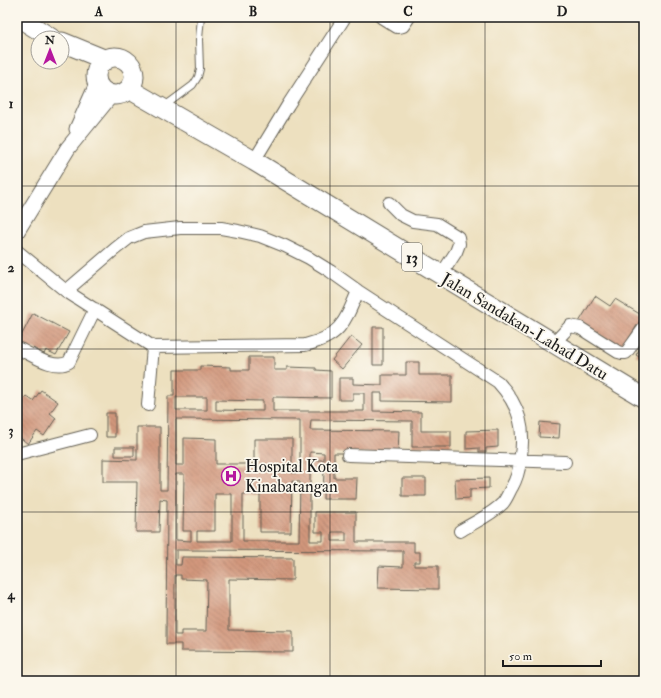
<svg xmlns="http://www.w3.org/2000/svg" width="661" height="698" font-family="'IM FELL Double Pica',serif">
	<defs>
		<pattern id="building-back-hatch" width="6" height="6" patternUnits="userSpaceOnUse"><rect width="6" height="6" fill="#d2977d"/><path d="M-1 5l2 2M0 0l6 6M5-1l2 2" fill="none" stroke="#aa7a66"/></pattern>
	</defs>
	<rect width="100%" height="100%" fill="#fbf7ec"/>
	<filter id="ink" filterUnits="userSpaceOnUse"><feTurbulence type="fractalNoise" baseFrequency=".025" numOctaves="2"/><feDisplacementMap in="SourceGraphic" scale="8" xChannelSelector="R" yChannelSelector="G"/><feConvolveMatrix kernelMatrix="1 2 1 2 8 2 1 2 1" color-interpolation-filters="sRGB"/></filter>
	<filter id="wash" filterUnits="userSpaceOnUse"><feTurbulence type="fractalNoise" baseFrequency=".012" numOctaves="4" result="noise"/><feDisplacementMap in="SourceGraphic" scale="16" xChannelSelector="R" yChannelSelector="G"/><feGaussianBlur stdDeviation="0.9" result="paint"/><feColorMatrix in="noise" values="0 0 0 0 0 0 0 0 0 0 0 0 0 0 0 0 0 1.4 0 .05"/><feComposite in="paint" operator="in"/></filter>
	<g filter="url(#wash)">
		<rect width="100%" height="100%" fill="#ede0bf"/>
		<g id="blocks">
			<path fill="url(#building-back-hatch)" fill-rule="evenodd" d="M 595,296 L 610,306 L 615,299 L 643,316 L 622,349 L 579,322 Z
				M 33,313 L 69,332 L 56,355 L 46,350 L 44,354 L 33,348 L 31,352 L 17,344 Z
				M 373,327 L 383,327 L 383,365 L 373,365 Z
				M 351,336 L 362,345 L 342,369 L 332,360 Z
				M 644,341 L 644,360 L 636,355 Z
				M 249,357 L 274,357 L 274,370 L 287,370 L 287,367 L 316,368 L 316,370 L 331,371 L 331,398 L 273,397 L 273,411 L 364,411 L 364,393 L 353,393 L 353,400 L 339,400 L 339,378 L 353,378 L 353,384 L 382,385 L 382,375 L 406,375 L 406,362 L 419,362 L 419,375 L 452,375 L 452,402 L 382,401 L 382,393 L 373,393 L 373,411 L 421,412 L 421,431 L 451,431 L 451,447 L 412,447 L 412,421 L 311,420 L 310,430 L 399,431 L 398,453 L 334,453 L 334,478 L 357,478 L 356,499 L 323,499 L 324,470 L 310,470 L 310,541 L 323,541 L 323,532 L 315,532 L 315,512 L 356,512 L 356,542 L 414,542 L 414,552 L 420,552 L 420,562 L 414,562 L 414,566 L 438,566 L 438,589 L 378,588 L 379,566 L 403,567 L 403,551 L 176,550 L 176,565 L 181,565 L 182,557 L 293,558 L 293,580 L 229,579 L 229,630 L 293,631 L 293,652 L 181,651 L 181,644 L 166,644 L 167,500 L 160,499 L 159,532 L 136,532 L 137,482 L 103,482 L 103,459 L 137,460 L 137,427 L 160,427 L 160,490 L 167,490 L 168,396 L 174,396 L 174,370 L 200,370 L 200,366 L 231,367 L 231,370 L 249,370 ZM 176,397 L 207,397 L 207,410 L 176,410 ZM 216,400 L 263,401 L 263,411 L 216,410 ZM 176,419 L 300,420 L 300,473 L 292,473 L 292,439 L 254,439 L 254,464 L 216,464 L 216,439 L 184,438 L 184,465 L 176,465 ZM 310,452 L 324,453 L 324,460 L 310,460 ZM 176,474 L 184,474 L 183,531 L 191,531 L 191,541 L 176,540 ZM 292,481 L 300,482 L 299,541 L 243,541 L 243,494 L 260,495 L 260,532 L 291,532 ZM 215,494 L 232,494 L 232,541 L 197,541 L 197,531 L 215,531 ZM 332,532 L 346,532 L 346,541 L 332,541 ZM 175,575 L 181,575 L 181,579 L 207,580 L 206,631 L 181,631 L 181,635 L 175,635 Z
				M 41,390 L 58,402 L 50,413 L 56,418 L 44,436 L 37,431 L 28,444 L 17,435 L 17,423 L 20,419 L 17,417 L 17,409 L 26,396 L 33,401 Z
				M 106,413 L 115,413 L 115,437 L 106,437 Z
				M 540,422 L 560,424 L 559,438 L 539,437 Z
				M 498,430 L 498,447 L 486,448 L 486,452 L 479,452 L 479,448 L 466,449 L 466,431 Z
				M 115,447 L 134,447 L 134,456 L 115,456 Z
				M 402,478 L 426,478 L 426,496 L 402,496 Z
				M 489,478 L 489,488 L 470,489 L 470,498 L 456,499 L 455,479 Z"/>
		</g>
	</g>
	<g filter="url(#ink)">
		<use href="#blocks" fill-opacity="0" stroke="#656155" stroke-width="1"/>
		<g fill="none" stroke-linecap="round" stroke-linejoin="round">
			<g stroke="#656155" stroke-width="8">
				<path id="service" d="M 166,105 L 193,85 L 198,77 L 200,69 L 199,39 L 201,17"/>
			</g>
			<g stroke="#656155" stroke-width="14">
				<path id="minor" d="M 381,17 L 397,27 L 403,26 L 409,17
					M 254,161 L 288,105 L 345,17
					M 389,203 L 401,215 L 413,221 L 437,224 L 458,237 L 459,244 L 456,252 L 441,275
					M 17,251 L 66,291 L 153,347 L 305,345 C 340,337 345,322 358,291
					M 66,291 L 115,249 L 129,238 L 144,232 L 180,228 L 221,228 L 238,231 L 260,236 L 285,246 L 309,258 L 330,271 L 358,291 L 498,382 C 520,406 526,429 520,461 C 519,470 517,478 512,487 C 509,492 507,498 503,503 C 491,515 475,522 460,531
					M 554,343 L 570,326 L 580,328 L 618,352 L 622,353 L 626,353 L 644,328
					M 17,348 C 31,354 54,371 69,362 L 95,309
					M 148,405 L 153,347
					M 17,454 L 90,435
					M 348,455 L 565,462"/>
			</g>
			<g stroke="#656155" stroke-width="17">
				<path id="tertiary" d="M 77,129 L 98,82
					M 17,231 L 68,148 L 112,94"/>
			</g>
			<g stroke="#656155" stroke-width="21">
				<path id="trunk" d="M 18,17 L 51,38
					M 62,42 L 106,60
					M96 76a19 19 0 1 1 38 0a19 19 0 1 1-38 0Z
					M 129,89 L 254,161 L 644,398"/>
			</g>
			<use href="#service" stroke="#fff" stroke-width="6"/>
			<use href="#minor" stroke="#fff" stroke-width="12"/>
			<use href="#tertiary" stroke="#fff" stroke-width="15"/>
			<use href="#trunk" stroke="#fff" stroke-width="19"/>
		</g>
	</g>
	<path fill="none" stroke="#1c1c1c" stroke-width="1" stroke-opacity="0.55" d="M 176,17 L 176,681M 330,17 L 330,681M 485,17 L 485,681M 17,186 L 644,186M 17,349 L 644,349M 17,512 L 644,512"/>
	<defs>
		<g id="hospital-ring" transform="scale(1)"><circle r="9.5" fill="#fbf7ec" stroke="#b5179e" stroke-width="1.5"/><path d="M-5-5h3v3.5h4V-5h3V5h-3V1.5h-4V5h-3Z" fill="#b5179e"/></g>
	</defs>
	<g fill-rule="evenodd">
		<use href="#hospital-ring" x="231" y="476"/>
	</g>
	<g text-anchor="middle" stroke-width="3.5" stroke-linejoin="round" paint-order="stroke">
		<rect fill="#fbf7ec" stroke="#5f5e5a" stroke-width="1" x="402" y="243" width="20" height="28" rx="3"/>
		<g font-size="16" font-weight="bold" fill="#1c1c1c">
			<text x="412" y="263">13</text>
		</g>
		<g font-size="17" fill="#1c1c1c" stroke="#fbf7ec">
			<text transform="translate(525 326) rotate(31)" y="6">Jalan Sandakan-Lahad Datu</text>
		</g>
		<g font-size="17" fill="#1c1c1c" stroke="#fbf7ec" text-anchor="start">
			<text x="245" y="472">Hospital Kota<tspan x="245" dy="20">Kinabatangan</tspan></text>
		</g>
	</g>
	<rect width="661" height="698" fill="none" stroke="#fbf7ec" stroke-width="44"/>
	<g transform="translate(50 50)"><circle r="19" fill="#fbf7ec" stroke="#a29f99"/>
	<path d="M0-3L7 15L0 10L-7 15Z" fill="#b5179e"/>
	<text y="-6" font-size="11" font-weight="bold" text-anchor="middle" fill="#1c1c1c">N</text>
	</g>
	<path d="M503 660v6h98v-6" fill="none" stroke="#1c1c1c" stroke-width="2"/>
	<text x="509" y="660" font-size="12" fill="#1c1c1c" stroke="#fbf7ec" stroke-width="3" paint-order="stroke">50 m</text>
	<rect x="22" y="22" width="617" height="654" fill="none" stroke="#1c1c1c" stroke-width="1.5"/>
	<g font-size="13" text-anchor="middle" font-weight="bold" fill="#1c1c1c">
		<text x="99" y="16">A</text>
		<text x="253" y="16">B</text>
		<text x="408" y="16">C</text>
		<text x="562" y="16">D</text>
		<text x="11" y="108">1</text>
		<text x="11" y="272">2</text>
		<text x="11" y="435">3</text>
		<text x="11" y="599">4</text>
	</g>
</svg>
